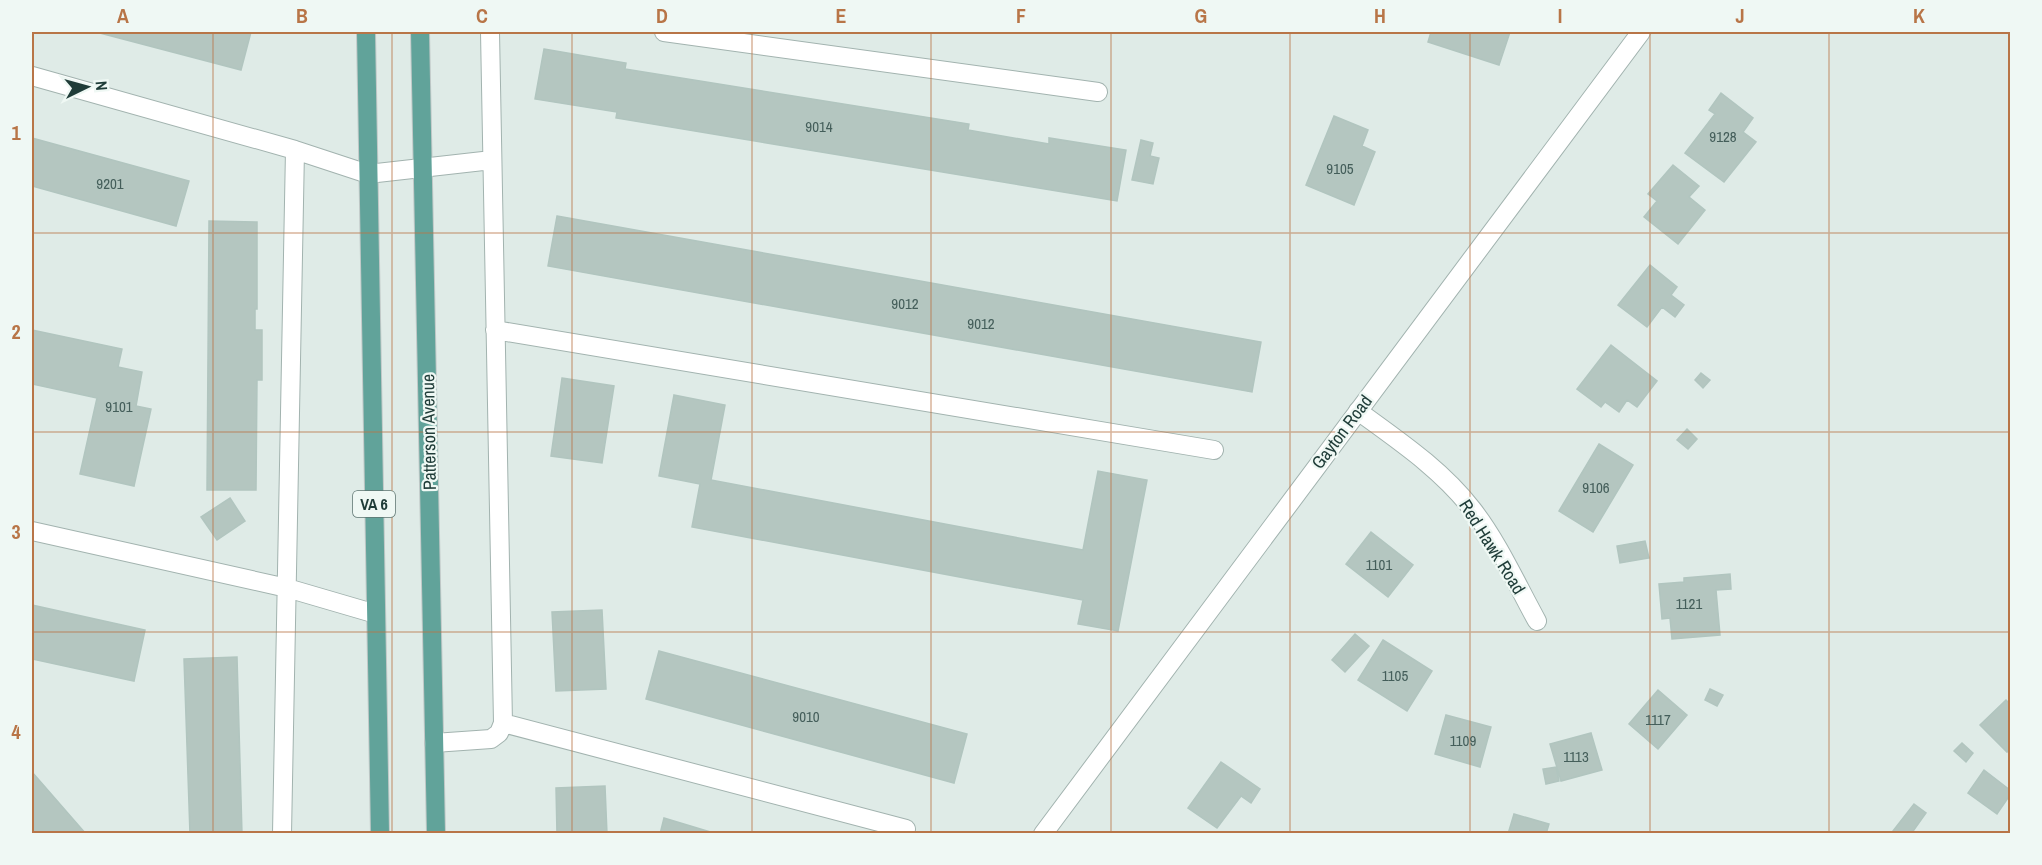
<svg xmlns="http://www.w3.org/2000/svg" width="2042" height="865" font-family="'Archivo Narrow',sans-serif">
	<rect width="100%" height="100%" fill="#dfebe7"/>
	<path fill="#b4c6c0" stroke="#b1c5bf" stroke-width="1.5" d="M 96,32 L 251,32 L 241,70 Z
		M 1431,32 L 1510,32 L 1499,65 L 1428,42 Z
		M 544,49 L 626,63 L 625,69 L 969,124 L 968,130 L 1049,144 L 1049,138 L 1126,150 L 1117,201 L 616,118 L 617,112 L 535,99 Z
		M 1721,93 L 1753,118 L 1743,132 L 1756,142 L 1724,182 L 1685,153 L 1715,114 L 1709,110 Z
		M 1334,116 L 1368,130 L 1362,146 L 1375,152 L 1354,205 L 1306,185 Z
		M 32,138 L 189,181 L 176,226 L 32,186 Z
		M 1141,140 L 1153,143 L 1150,156 L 1159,158 L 1153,184 L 1132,180 Z
		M 1673,165 L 1699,186 L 1689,197 L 1705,210 L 1678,244 L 1644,217 L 1657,201 L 1648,194 Z
		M 557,216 L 1261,342 L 1252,392 L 548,266 Z
		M 209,221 L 257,222 L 257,309 L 255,309 L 255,330 L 262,330 L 262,380 L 257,380 L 256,490 L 207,490 Z
		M 1650,265 L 1677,287 L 1671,295 L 1684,305 L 1675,317 L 1662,307 L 1647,327 L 1618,305 Z
		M 32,330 L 122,349 L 118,367 L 142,372 L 136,406 L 151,409 L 134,486 L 80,474 L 97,398 L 32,384 Z
		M 1611,345 L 1657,381 L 1637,407 L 1627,400 L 1619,412 L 1605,402 L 1601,407 L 1577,389 Z
		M 1701,373 L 1710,380 L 1703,388 L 1695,380 Z
		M 562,378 L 614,386 L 602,463 L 551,456 Z
		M 674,395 L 725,405 L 711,480 L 1083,550 L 1098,471 L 1147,480 L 1118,631 L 1078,624 L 1083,600 L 692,527 L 700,484 L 659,476 Z
		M 1687,429 L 1697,439 L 1688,449 L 1677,440 Z
		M 1599,444 L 1633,465 L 1593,532 L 1559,511 Z
		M 230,498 L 245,521 L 217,540 L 201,517 Z
		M 1371,532 L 1413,565 L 1388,597 L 1346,564 Z
		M 1645,541 L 1649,558 L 1620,563 L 1617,546 Z
		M 1730,574 L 1731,589 L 1716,590 L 1720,635 L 1672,639 L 1670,618 L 1662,619 L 1659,584 L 1684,582 L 1684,578 Z
		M 32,605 L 145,630 L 134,681 L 32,659 Z
		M 602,610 L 606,689 L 556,691 L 552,612 Z
		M 1355,634 L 1369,646 L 1345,672 L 1332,660 Z
		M 1383,640 L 1432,671 L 1407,711 L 1358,680 Z
		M 659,651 L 967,734 L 954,783 L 646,699 Z
		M 237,657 L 242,834 L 190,834 L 184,659 Z
		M 1710,689 L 1723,695 L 1717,706 L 1705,700 Z
		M 1658,690 L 1687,715 L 1658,749 L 1629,724 Z
		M 2006,700 L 2010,704 L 2010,748 L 2007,752 L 1980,725 Z
		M 1446,715 L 1491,727 L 1480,767 L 1435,754 Z
		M 1591,733 L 1602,770 L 1561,781 L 1550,744 Z
		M 1962,743 L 1973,753 L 1966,762 L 1954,751 Z
		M 1221,762 L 1260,789 L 1251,803 L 1241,796 L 1217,828 L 1188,808 Z
		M 1556,767 L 1559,781 L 1546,784 L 1543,769 Z
		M 1984,770 L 2010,790 L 2010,795 L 1997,814 L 1968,793 Z
		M 32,772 L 86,834 L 32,834 Z
		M 605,786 L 607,834 L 557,834 L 556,788 Z
		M 1914,804 L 1926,813 L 1911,834 L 1896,834 L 1893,831 Z
		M 1514,814 L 1549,824 L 1546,834 L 1508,834 Z
		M 664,818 L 717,834 L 660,834 Z"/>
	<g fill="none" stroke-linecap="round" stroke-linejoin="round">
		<g stroke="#a2b3af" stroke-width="20">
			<path id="minor" d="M 664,32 L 1098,92
				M 32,76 L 295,150 L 368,174 L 492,160
				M 495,330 L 1214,450
				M 1358,411 C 1399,441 1441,469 1472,509 C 1498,542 1517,585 1537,621
				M 32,531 L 287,588 L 376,614
				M 503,723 L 906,829
				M 434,743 L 491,739 L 499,733 L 503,723 L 490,32
				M 282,834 L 295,150"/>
		</g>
		<g stroke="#a2b3af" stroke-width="20">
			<path id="tertiary" d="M 1043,834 L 1641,32"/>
		</g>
		<g stroke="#c0c8c7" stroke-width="20">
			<path id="primary" d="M 366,32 L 380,834
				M 420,32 L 436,834"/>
		</g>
		<use href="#minor" stroke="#fff" stroke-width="18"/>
		<use href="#tertiary" stroke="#fff" stroke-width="18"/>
		<use href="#primary" stroke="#61a39a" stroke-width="18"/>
	</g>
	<path fill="none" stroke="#b87547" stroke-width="1.5" stroke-opacity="0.55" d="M 213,32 L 213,834M 392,32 L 392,834M 572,32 L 572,834M 752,32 L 752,834M 931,32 L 931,834M 1111,32 L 1111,834M 1290,32 L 1290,834M 1470,32 L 1470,834M 1650,32 L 1650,834M 1829,32 L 1829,834M 32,233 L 2010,233M 32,432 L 2010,432M 32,632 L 2010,632"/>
	<g text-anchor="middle" stroke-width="4.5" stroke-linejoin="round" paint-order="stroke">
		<g font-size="15" fill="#445e5a">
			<text x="819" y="132">9014</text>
			<text x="1723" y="142">9128</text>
			<text x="1340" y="174">9105</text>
			<text x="110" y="189">9201</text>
			<text x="905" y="309">9012</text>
			<text x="981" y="329">9012</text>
			<text x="119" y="412">9101</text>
			<text x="1596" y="493">9106</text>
			<text x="1379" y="570">1101</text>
			<text x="1689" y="609">1121</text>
			<text x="1395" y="681">1105</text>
			<text x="806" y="722">9010</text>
			<text x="1658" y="725">1117</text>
			<text x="1463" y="746">1109</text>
			<text x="1576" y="762">1113</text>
		</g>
		<rect fill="#eff8f4" stroke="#5d7470" stroke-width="1.5" x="353" y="491" width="42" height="26" rx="4.5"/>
		<g font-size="16" font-weight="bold" fill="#1f3c38">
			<text x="374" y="510">VA 6</text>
		</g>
		<g font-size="18" fill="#1f3c38" stroke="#eff8f4">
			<text transform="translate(429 432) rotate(-91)" y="6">Patterson Avenue</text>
			<text transform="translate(1342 432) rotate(-53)" y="6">Gayton Road</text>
			<text transform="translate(1492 547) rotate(58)" y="6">Red Hawk Road</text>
		</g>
	</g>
	<rect width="2042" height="865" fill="none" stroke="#eff8f4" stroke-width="66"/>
	<g transform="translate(87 87) rotate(85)" stroke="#eff8f4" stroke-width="4.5" paint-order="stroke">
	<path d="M0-4.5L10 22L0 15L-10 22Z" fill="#1f3c38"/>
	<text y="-9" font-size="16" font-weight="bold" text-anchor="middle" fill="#1f3c38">N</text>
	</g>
	<rect x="33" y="33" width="1976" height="799" fill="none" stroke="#b87547" stroke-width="2"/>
	<g font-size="20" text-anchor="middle" font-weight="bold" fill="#b87547">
		<text x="123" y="23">A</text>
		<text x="302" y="23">B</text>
		<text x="482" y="23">C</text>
		<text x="662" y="23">D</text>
		<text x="841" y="23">E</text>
		<text x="1021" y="23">F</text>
		<text x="1201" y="23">G</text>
		<text x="1380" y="23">H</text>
		<text x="1560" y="23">I</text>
		<text x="1740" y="23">J</text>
		<text x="1919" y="23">K</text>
		<text x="16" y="140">1</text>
		<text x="16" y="339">2</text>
		<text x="16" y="539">3</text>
		<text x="16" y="739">4</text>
	</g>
</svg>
